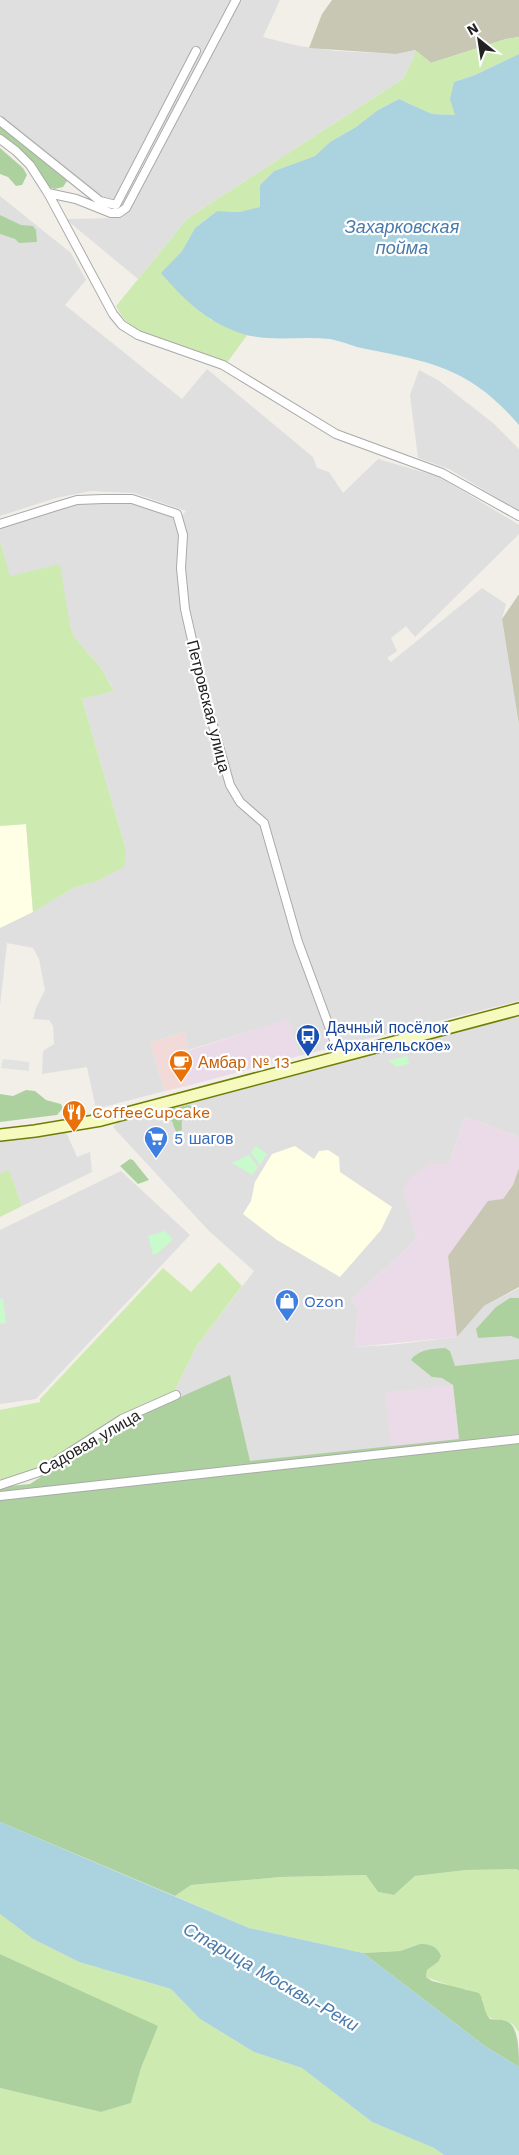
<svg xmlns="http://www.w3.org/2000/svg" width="519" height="2155" font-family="'Work Sans',sans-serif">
	<rect width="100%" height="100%" fill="#f2efe9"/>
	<path fill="#e0dfdf" d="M 0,0 L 280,0 L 263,37 L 299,46 L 336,51 L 396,54 L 415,50 L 415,61 L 406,71 L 403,79 L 188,218 L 138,279 L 68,221 L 68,219 L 122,218 L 225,26 L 219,25 L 118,209 L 108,207 L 88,197 L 0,124 Z
		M 0,196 L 71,253 L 86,280 L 65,305 L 182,399 L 207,369 L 313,457 L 317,468 L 329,472 L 343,493 L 378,459 L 440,477 L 519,525 L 519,534 L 415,637 L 406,626 L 391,638 L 397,651 L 387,658 L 391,662 L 482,588 L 506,604 L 502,619 L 519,726 L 519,1001 L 299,1056 L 288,1020 L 188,1050 L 184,1032 L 150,1043 L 165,1091 L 96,1109 L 87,1067 L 42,1074 L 43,1051 L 54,1044 L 53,1026 L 49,1020 L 33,1019 L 36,1008 L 45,990 L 39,959 L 33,948 L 7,943 L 0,1006 L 0,826 L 26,824 L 33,911 L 73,888 L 89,883 L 126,850 L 82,699 L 114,690 L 101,668 L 75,638 L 70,626 L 9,576 L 0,541 L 0,526 L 81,502 L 133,501 L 181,517 L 186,511 L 134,493 L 91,491 L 56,498 L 0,516 Z
		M 419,370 L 438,380 L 493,423 L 519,449 L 519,511 L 449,469 L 418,458 L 410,395 Z
		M 519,1016 L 519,1137 L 465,1117 L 449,1164 L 404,1190 L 417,1239 L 351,1300 L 359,1310 L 355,1347 L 390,1345 L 457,1337 L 484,1306 L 519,1288 L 519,1378 L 386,1393 L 392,1446 L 0,1822 L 177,1398 L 174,1392 L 196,1347 L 254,1271 L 209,1231 L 113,1127 L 118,1121 Z
		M 66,1132 L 77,1157 L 90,1152 L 92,1172 L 22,1206 L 9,1171 L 0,1174 L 0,1140 Z
		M 121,1171 L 190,1235 L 36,1399 L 0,1404 L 0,1230 Z"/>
	<path fill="#f2dad9" d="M 184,1032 L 188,1050 L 178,1054 L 187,1086 L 165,1091 L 150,1043 Z"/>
	<path fill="#ebdbe8" d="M 288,1019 L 299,1056 L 187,1086 L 178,1054 Z
		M 465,1117 L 519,1137 L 519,1168 L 513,1185 L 503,1199 L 448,1256 L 457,1337 L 355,1347 L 359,1310 L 351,1300 L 417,1239 L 404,1191 L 410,1178 L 429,1164 L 449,1164 Z
		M 453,1385 L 459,1439 L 392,1446 L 385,1393 Z"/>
	<path fill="#ffffe5" d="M 26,824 L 33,912 L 0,928 L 0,826 Z
		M 295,1146 L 314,1159 L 319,1151 L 328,1150 L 339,1157 L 340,1172 L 392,1207 L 381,1230 L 340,1277 L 277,1240 L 243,1214 L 251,1201 L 255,1182 L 272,1154 Z"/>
	<path fill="#c7c7b4" d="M 332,0 L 519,0 L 519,37 L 506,39 L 431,63 L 415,50 L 396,54 L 309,48 L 322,14 Z
		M 519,594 L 519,725 L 502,619 Z
		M 519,1168 L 519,1287 L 484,1306 L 457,1337 L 448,1256 L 488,1201 L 503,1199 L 513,1185 Z"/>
	<path fill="#cdebb0" d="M 519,37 L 519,54 L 475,75 L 454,82 L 456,115 L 432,114 L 399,99 L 378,110 L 356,127 L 330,142 L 315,156 L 274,171 L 260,185 L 261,207 L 239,212 L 217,211 L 195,228 L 182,251 L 162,273 L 211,320 L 248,334 L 226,364 C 217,360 207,354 198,351 C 167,342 131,338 116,306 L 188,218 L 403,79 C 407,67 415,62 415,50 L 431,63 L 506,39 Z
		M 0,541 L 10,576 L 60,564 L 70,626 L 75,638 L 101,668 L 114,691 L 82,699 L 126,850 L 124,867 L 97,881 L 73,888 L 33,912 L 26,824 L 0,826 Z
		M 9,1170 L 22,1206 L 0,1217 L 0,1174 Z
		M 219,1262 L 242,1286 L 196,1347 L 174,1392 L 40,1468 L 0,1480 L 0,1410 L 40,1402 L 40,1399 L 163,1268 L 191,1292 Z
		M 517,1869 L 519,1871 L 519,2032 C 516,2029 514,2025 511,2023 C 494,2016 485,2025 483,1999 L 466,1989 L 459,1989 L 426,1977 L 427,1970 L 438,1962 L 420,1944 L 400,1951 L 363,1953 L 249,1928 L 175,1896 L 191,1885 L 282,1877 L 366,1875 L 378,1892 L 394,1895 L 415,1876 L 466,1870 Z
		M 0,1914 L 33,1939 L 79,1962 L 171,1989 L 200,2019 L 254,2052 L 302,2068 L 372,2122 L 434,2148 L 444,2155 L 0,2155 L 0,2088 L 101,2112 L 131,2103 L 141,2068 L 157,2026 L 0,1954 Z"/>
	<path fill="#add19e" d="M 0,127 L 67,181 L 63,187 L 55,189 L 48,187 L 30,159 L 0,135 Z
		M 0,148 L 23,168 L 27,175 L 22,185 L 16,186 L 8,177 L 0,174 Z
		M 0,215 L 21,225 L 33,226 L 36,230 L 37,242 L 19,243 L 15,239 L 0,234 Z
		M 26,1090 L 35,1091 L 46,1100 L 61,1104 L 63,1108 L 57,1115 L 0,1122 L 0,1094 L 13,1096 Z
		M 189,1105 L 192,1107 C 182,1115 181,1118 182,1130 L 176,1132 L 172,1121 L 163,1114 L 165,1110 Z
		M 130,1159 L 133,1160 L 149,1180 L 138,1184 L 120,1166 Z
		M 510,1298 L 519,1298 L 519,1339 L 511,1336 L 478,1338 L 476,1329 L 496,1307 Z
		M 445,1348 L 450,1351 L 455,1366 L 519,1359 L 519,1871 L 517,1869 L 466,1870 L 415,1876 L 394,1895 L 378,1892 L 366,1875 L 281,1877 L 191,1885 L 175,1896 L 0,1822 L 0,1487 L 30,1484 L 124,1422 L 230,1375 L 250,1461 L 459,1439 L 453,1385 L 442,1378 L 432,1377 L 411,1360 C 419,1349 432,1349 445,1348 Z
		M 420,1944 C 430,1944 437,1946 441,1956 L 438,1962 L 427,1970 L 426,1977 L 432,1981 L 479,1993 C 485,2002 483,2011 490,2019 C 496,2020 501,2019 506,2021 C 519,2025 519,2053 519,2067 L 486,2047 L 363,1953 L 400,1951 Z
		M 0,1954 L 158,2026 L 141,2068 L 131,2103 L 101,2112 L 0,2088 Z"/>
	<path fill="#c8facc" d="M 407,1056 L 409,1064 L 397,1067 L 388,1061 Z
		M 256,1146 L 267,1154 L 260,1165 L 251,1153 Z
		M 249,1155 L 258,1167 L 252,1175 L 232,1163 Z
		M 165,1231 L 173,1239 L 158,1253 L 153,1255 L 148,1236 Z
		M 0,1299 L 3,1299 L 6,1323 L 0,1324 Z"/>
	<path fill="#e2e2e2" d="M 3,1059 L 29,1062 L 29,1071 L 1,1068 Z"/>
	<path fill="#aad3df" d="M 519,54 L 519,425 C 472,370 434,362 366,349 C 354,347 342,341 330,339 C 301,336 270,342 243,334 C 208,323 184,300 161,273 L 182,251 L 195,228 L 217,211 L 239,212 L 260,207 L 260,185 L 274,171 L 315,156 L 330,142 L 356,127 L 378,110 L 399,99 L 432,114 L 455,115 L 450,99 L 454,82 L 475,75 Z
		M 0,1822 L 249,1928 L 363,1953 L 486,2047 L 519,2067 L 519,2155 L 444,2155 L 434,2148 L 372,2122 L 302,2068 L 254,2052 L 200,2019 L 171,1989 L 79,1962 L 33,1939 L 0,1914 Z"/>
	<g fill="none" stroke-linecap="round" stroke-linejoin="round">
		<g stroke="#a9a9a9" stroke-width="10">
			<path id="street" d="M 0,121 L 100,201 L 116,205 L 196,51
				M 0,139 L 16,151 L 30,165 L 48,193 L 113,314 L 122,325 L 138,335 L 223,365 L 336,434 L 442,473 L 519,516
				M 48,193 L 76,199 L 111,213 L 119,213 L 126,208 L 236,0
				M 0,524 L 57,506 L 77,500 L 103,499 L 132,499 L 177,514 L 183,535 L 181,568 L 185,609 L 205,697 L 230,785 L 240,802 L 264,823 L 298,942 L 340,1056
				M 0,1485 L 39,1472 L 122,1419 L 176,1395
				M 0,1496 L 519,1439"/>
		</g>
		<g stroke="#707d05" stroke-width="14">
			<path id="secondary" d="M 0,1135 L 35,1131 L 101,1120 L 519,1009"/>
		</g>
		<use href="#street" stroke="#fff" stroke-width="8"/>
		<use href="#secondary" stroke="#f7fabf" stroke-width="11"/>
	</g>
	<defs>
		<g id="bus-pin" transform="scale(1.25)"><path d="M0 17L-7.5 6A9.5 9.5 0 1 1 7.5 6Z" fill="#1a4fb4" stroke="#fff"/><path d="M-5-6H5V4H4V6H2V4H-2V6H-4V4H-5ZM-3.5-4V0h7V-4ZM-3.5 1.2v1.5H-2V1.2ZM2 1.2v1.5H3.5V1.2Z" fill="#fff"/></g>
		<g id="cafe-pin" transform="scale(1.25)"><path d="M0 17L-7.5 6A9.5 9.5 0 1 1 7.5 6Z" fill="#e8710a" stroke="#fff"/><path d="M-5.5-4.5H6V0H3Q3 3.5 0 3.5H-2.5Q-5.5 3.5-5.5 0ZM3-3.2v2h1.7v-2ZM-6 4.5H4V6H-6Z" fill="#fff"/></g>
		<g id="restaurant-pin" transform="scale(1.25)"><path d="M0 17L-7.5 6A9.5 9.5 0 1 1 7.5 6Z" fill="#e8710a" stroke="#fff"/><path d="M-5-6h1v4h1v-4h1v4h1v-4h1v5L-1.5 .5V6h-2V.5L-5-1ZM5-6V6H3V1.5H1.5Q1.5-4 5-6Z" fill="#fff"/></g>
		<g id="supermarket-pin" transform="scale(1.25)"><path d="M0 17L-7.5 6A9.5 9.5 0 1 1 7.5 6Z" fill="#3f7fe0" stroke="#fff"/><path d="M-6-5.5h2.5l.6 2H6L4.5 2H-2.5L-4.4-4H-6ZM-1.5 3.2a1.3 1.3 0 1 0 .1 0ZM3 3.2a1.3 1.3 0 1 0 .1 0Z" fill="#fff"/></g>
		<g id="shop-pin" transform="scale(1.25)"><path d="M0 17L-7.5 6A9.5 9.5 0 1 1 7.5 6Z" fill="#3f7fe0" stroke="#fff"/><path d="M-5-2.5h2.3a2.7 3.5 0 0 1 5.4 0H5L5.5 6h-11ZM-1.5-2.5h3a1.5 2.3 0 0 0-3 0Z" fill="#fff"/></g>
	</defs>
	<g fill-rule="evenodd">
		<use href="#bus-pin" x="308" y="1036"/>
		<use href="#cafe-pin" x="181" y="1062"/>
		<use href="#restaurant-pin" x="74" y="1112"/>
		<use href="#supermarket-pin" x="156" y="1138"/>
		<use href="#shop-pin" x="287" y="1301"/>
	</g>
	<g text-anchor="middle" stroke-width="4.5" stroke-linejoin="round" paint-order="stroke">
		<g font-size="16" fill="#222" stroke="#fff">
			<text transform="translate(209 706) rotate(76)" y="6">Петровская улица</text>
			<text transform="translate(89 1442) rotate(-30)" y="6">Садовая улица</text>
		</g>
		<g font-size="16" fill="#164399" stroke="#fff" text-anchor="start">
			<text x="326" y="1033">Дачный посёлок<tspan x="326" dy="18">«Архангельское»</tspan></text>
		</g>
		<g font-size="16" fill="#c56008" stroke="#fff" text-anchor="start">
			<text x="198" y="1068">Амбар № 13</text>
			<text x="92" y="1118">CoffeeCupcake</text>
		</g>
		<g font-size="16" fill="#366cbe" stroke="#fff" text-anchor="start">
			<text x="174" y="1144">5 шагов</text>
			<text x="304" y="1307">Ozon</text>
		</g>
		<g font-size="18" font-style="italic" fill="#4a7aab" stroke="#fff">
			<text x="402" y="233">Захарковская<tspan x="402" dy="21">пойма</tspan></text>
			<text transform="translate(271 1977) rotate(30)" y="6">Старица Москвы-Реки</text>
		</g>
	</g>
	<g transform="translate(479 40) rotate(330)" stroke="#ffffff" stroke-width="4" paint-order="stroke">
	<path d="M0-4L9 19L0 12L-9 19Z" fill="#222222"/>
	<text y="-8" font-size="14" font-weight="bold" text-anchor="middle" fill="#222222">N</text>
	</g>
</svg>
